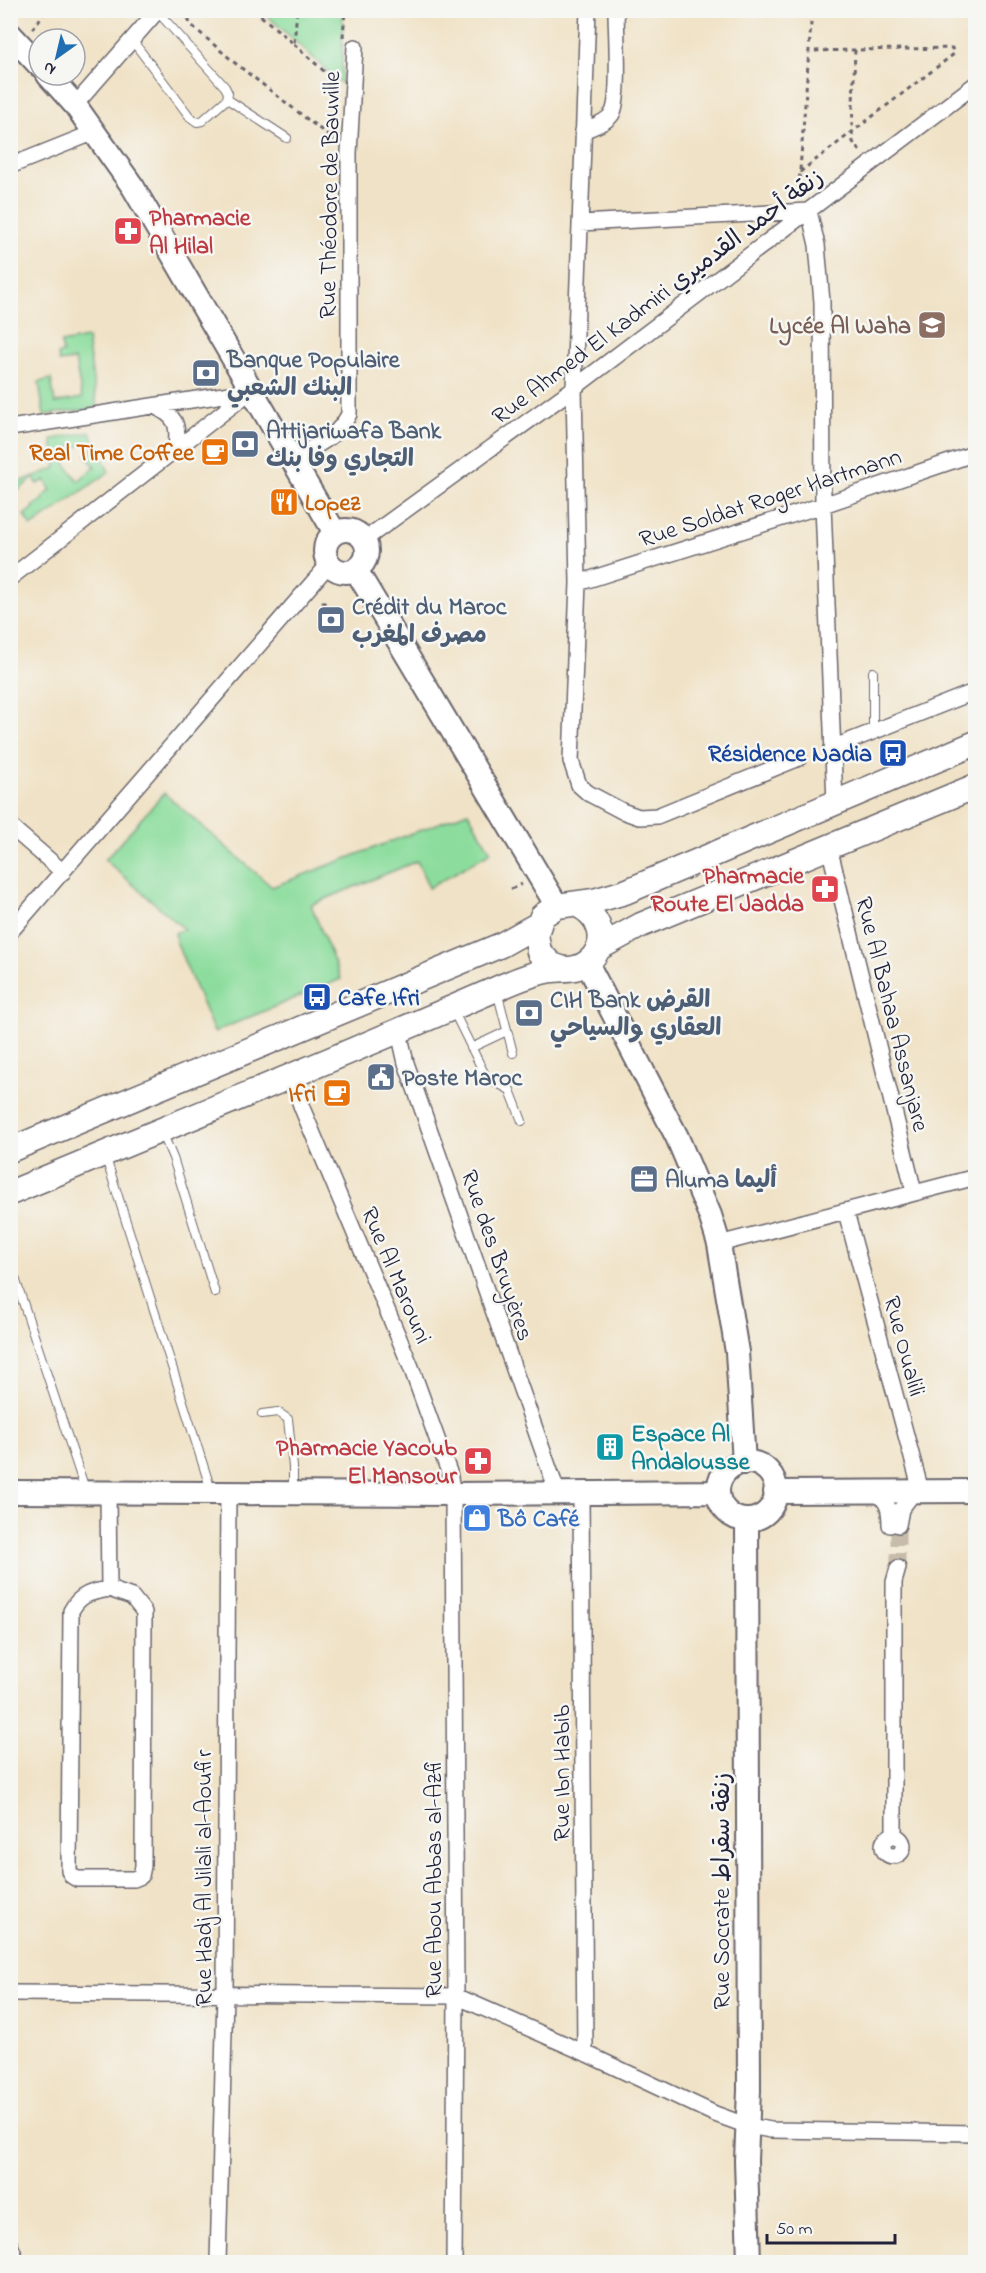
<svg xmlns="http://www.w3.org/2000/svg" width="986" height="2273" font-family="'Indie Flower','Playpen Sans Arabic',sans-serif">
	<rect width="100%" height="100%" fill="#f6f6f2"/>
	<filter id="ink" filterUnits="userSpaceOnUse"><feTurbulence type="fractalNoise" baseFrequency=".0167" numOctaves="2"/><feDisplacementMap in="SourceGraphic" scale="12" xChannelSelector="R" yChannelSelector="G"/><feConvolveMatrix kernelMatrix="1 2 1 2 8 2 1 2 1" color-interpolation-filters="sRGB"/></filter>
	<filter id="wash" filterUnits="userSpaceOnUse"><feTurbulence type="fractalNoise" baseFrequency=".008" numOctaves="4" result="noise"/><feDisplacementMap in="SourceGraphic" scale="24" xChannelSelector="R" yChannelSelector="G"/><feGaussianBlur stdDeviation="1.35" result="paint"/><feColorMatrix in="noise" values="0 0 0 0 0 0 0 0 0 0 0 0 0 0 0 0 0 1.4 0 .05"/><feComposite in="paint" operator="in"/></filter>
	<g filter="url(#wash)">
		<rect width="100%" height="100%" fill="#f0e2c6"/>
		<path fill="#8cdd9d" stroke="#57806c" stroke-width="1.5" fill-rule="evenodd" d="M 262,11 L 343,11 L 342,84 Z
			M 87,338 L 97,408 L 44,415 L 39,382 L 51,379 L 55,403 L 82,398 L 75,360 L 59,362 L 58,354 L 63,353 L 61,343 Z
			M 90,432 L 109,472 L 31,527 L 24,515 L 34,508 L 33,506 L 44,499 L 43,497 L 51,490 L 45,480 L 38,484 L 34,478 L 12,495 L 11,485 L 56,468 L 52,439 ZM 85,442 L 92,451 L 86,455 L 95,467 L 78,481 L 60,456 L 74,446 L 76,448 Z
			M 164,793 L 272,887 L 468,812 L 491,852 L 429,888 L 417,861 L 311,905 L 341,979 L 214,1032 L 177,944 L 175,933 L 184,929 L 105,860 Z"/>
	</g>
	<g filter="url(#ink)">
		<g fill="none" stroke-linecap="round" stroke-linejoin="round">
			<path stroke="#c7bcaa" stroke-width="15" stroke-dasharray="15 8" stroke-linecap="butt" d="M 898,1568 L 898,1525"/>
			<g stroke="#6a656c" stroke-width="10">
				<path id="lane" d="M 132,40 L 190,117 L 197,122 L 202,121 L 227,99 L 228,93 L 225,87 L 157,11
					M 227,99 L 287,138
					M 873,732 L 873,672
					M 497,991 L 513,1053
					M 453,1010 L 486,1077 L 510,1090 L 522,1121
					M 471,1048 L 507,1031
					M 162,1132 L 173,1158 L 215,1293
					M 105,1155 L 211,1490
					M 10,1263 L 85,1489
					M 262,1414 L 278,1412 L 288,1419 L 293,1467 L 293,1492"/>
			</g>
			<g stroke="#6a656c" stroke-width="18">
				<path id="street" d="M 588,10 L 574,388 L 578,583 L 571,761 L 579,785 L 588,793 L 622,811 L 639,817 L 657,816 L 799,758
					M 75,105 L 158,10
					M 583,131 C 592,127 606,123 612,114 C 621,100 616,31 616,10
					M 10,166 L 95,132
					M 580,223 L 809,211 L 817,245 L 822,302 L 823,505 L 835,803
					M 154,406 C 176,416 179,424 176,448
					M 10,428 L 249,391
					M 293,459 C 314,446 338,438 349,414 L 349,153 L 355,47
					M 364,540 L 574,388 L 976,84
					M 10,578 L 252,390
					M 578,583 L 823,505 L 976,453
					M 832,748 L 976,691
					M 10,826 L 63,872
					M 829,847 L 914,1192
					M 10,932 L 329,564
					M 399,1032 L 406,1063 L 558,1494
					M 291,1077 L 302,1108 L 411,1367 L 449,1472 L 453,1494 L 456,1996 L 454,2262
					M 846,1212 L 921,1491
					M 719,1244 L 976,1177
					M 871,1491 C 888,1498 890,1509 890,1525
					M 108,1493 L 109,1589
					M 581,1493 L 585,2053
					M 898,1525 L 901,1509 L 915,1491
					M 109,1589 L 132,1597 L 144,1612 L 143,1866 L 141,1876 L 134,1879 L 77,1879 L 72,1876 L 69,1871 L 71,1611 C 80,1594 91,1592 109,1589 Z
					M883 1846a10 10 0 1 1 20 0a10 10 0 1 1-20 0Z
					M 894,1836 L 894,1582 L 898,1568
					M 10,1993 L 456,1996 L 585,2053 L 715,2114 L 748,2126 L 771,2130 L 976,2133
					M 10,2245 L 17,2262
					M 218,2262 L 225,1993 L 228,1494"/>
			</g>
			<g stroke="#6a656c" stroke-width="26">
				<path id="secondary" d="M 10,34 L 39,65
					M 48,75 L 75,105 L 133,187 L 335,533
					M325 551a21 21 0 1 1 42 0a21 21 0 1 1-42 0Z
					M 356,570 L 557,906
					M 587,963 L 677,1137 L 710,1215 L 719,1244 L 737,1352 L 744,1463
					M718 1491a29 29 0 1 1 58 0a29 29 0 1 1-58 0Z
					M 10,1492 L 453,1494 L 718,1492
					M 775,1492 L 976,1491
					M 747,1520 L 749,2090 L 746,2160 L 749,2262"/>
			</g>
			<g stroke="#6a656c" stroke-width="27">
				<path id="primary" d="M 599,948 L 641,925 L 976,786
					M 561,968 L 552,965 L 539,952 L 536,934 L 542,916 L 557,906 L 594,901 L 625,892 L 976,743
					M 10,1150 L 501,945 L 537,925
					M 10,1193 C 175,1124 340,1057 503,986 C 517,980 531,974 546,971 C 561,968 577,972 589,961 C 611,942 599,913 575,904"/>
			</g>
			<path stroke="#6a656c" stroke-width="3" stroke-dasharray="4.5 4.5" stroke-linecap="butt" d="M 186,10 L 190,24 L 235,63 L 334,140
				M 254,10 L 294,44 L 297,10
				M 261,16 L 263,10
				M 32,29 L 47,10
				M 343,37 L 345,10
				M 294,44 L 337,83
				M 855,50 L 852,132 L 853,142 L 862,153
				M 800,172 L 954,54 L 952,48 L 809,51
				M 798,197 L 812,10
				M 322,601 L 326,605
				M 511,889 L 522,884"/>
			<use href="#lane" stroke="#fff" stroke-width="8"/>
			<use href="#street" stroke="#fff" stroke-width="15"/>
			<use href="#secondary" stroke="#fff" stroke-width="22"/>
			<use href="#primary" stroke="#fff" stroke-width="24"/>
		</g>
	</g>
	<defs>
		<g id="pharmacy-square" transform="scale(1.5)"><rect x="-9" y="-9" width="18" height="18" rx="4" fill="#e0444e" stroke="#f6f6f2"/><path d="M-2-6h4v4h4v4h-4v4h-4v-4h-4v-4h4Z" fill="#fff"/></g>
		<g id="school-square" transform="scale(1.5)"><rect x="-9" y="-9" width="18" height="18" rx="4" fill="#8d6e63" stroke="#f6f6f2"/><path d="M0-5L7-2L0 1L-7-2ZM-4 1L0 2.5L4 1V4Q0 6-4 4Z" fill="#fff"/></g>
		<g id="bank-square" transform="scale(1.5)"><rect x="-9" y="-9" width="18" height="18" rx="4" fill="#5c6f8a" stroke="#f6f6f2"/><path d="M-6-4H6V4H-6ZM0-2.3a2.3 2.3 0 1 0 0 4.6a2.3 2.3 0 1 0 0-4.6Z" fill="#fff"/></g>
		<g id="cafe-square" transform="scale(1.5)"><rect x="-9" y="-9" width="18" height="18" rx="4" fill="#e8710a" stroke="#f6f6f2"/><path d="M-5.5-4.5H6V0H3Q3 3.5 0 3.5H-2.5Q-5.5 3.5-5.5 0ZM3-3.2v2h1.7v-2ZM-6 4.5H4V6H-6Z" fill="#fff"/></g>
		<g id="restaurant-square" transform="scale(1.5)"><rect x="-9" y="-9" width="18" height="18" rx="4" fill="#e8710a" stroke="#f6f6f2"/><path d="M-5-6h1v4h1v-4h1v4h1v-4h1v5L-1.5 .5V6h-2V.5L-5-1ZM5-6V6H3V1.5H1.5Q1.5-4 5-6Z" fill="#fff"/></g>
		<g id="bus-square" transform="scale(1.5)"><rect x="-9" y="-9" width="18" height="18" rx="4" fill="#1a4fb4" stroke="#f6f6f2"/><path d="M-5-6H5V4H4V6H2V4H-2V6H-4V4H-5ZM-3.5-4V0h7V-4ZM-3.5 1.2v1.5H-2V1.2ZM2 1.2v1.5H3.5V1.2Z" fill="#fff"/></g>
		<g id="civic-square" transform="scale(1.5)"><rect x="-9" y="-9" width="18" height="18" rx="4" fill="#5c6f8a" stroke="#f6f6f2"/><path d="M-.6-6.5H3V-4.5H.6V-3L4-1V1h2V6H-6V1h2V-1L-.6-3ZM-1.2 2.5V6h2.4V2.5Z" fill="#fff"/></g>
		<g id="office-square" transform="scale(1.5)"><rect x="-9" y="-9" width="18" height="18" rx="4" fill="#5c6f8a" stroke="#f6f6f2"/><path d="M-6-3h4V-5.5h4V-3h4V5H-6ZM-1-4.5V-3h2v-1.5ZM-6 0V1H6V0Z" fill="#fff"/></g>
		<g id="building-square" transform="scale(1.5)"><rect x="-9" y="-9" width="18" height="18" rx="4" fill="#0f9aa8" stroke="#f6f6f2"/><path d="M-4-6H4V6H1V3H-1V6H-4ZM-2.5-4.3h1.7v1.8h-1.7ZM.8-4.3h1.7v1.8H.8ZM-2.5-1h1.7V.8h-1.7ZM.8-1h1.7V.8H.8Z" fill="#fff"/></g>
		<g id="shop-square" transform="scale(1.5)"><rect x="-9" y="-9" width="18" height="18" rx="4" fill="#3f7fe0" stroke="#f6f6f2"/><path d="M-5-2.5h2.3a2.7 3.5 0 0 1 5.4 0H5L5.5 6h-11ZM-1.5-2.5h3a1.5 2.3 0 0 0-3 0Z" fill="#fff"/></g>
	</defs>
	<g fill-rule="evenodd">
		<use href="#pharmacy-square" x="128" y="231"/>
		<use href="#school-square" x="932" y="325"/>
		<use href="#bank-square" x="206" y="373"/>
		<use href="#bank-square" x="245" y="444"/>
		<use href="#cafe-square" x="215" y="452"/>
		<use href="#restaurant-square" x="284" y="502"/>
		<use href="#bank-square" x="331" y="620"/>
		<use href="#bus-square" x="893" y="753"/>
		<use href="#pharmacy-square" x="825" y="889"/>
		<use href="#bus-square" x="317" y="997"/>
		<use href="#bank-square" x="529" y="1013"/>
		<use href="#civic-square" x="381" y="1077"/>
		<use href="#cafe-square" x="337" y="1093"/>
		<use href="#office-square" x="644" y="1179"/>
		<use href="#building-square" x="610" y="1447"/>
		<use href="#pharmacy-square" x="478" y="1461"/>
		<use href="#shop-square" x="477" y="1518"/>
	</g>
	<g text-anchor="middle" stroke-width="5" stroke-linejoin="round" paint-order="stroke">
		<g font-size="24" fill="#22223b" stroke="#f6f6f2">
			<text transform="translate(329 195) rotate(-89)" y="8">Rue Théodore de Bauville</text>
			<text transform="translate(657 296) rotate(-37)" y="8">Rue Ahmed El Kadmiri زنقة أحمد القدميري</text>
			<text transform="translate(770 497) rotate(-18)" y="8">Rue Soldat Roger Hartmann</text>
			<text transform="translate(893 1014) rotate(76)" y="8">Rue Al Bahaa Assanjare</text>
			<text transform="translate(498 1255) rotate(71)" y="8">Rue des Bruyères</text>
			<text transform="translate(397 1275) rotate(67)" y="8">Rue Al Marouni</text>
			<text transform="translate(905 1346) rotate(75)" y="8">Rue Oualili</text>
			<text transform="translate(561 1773) rotate(-90)" y="8">Rue Ibn Habib</text>
			<text transform="translate(203 1878) rotate(-90)" y="8">Rue Hadj Al Jilali al-Aoufir</text>
			<text transform="translate(433 1878) rotate(-90)" y="8">Rue Abou Abbas al-Azfi</text>
			<text transform="translate(721 1891) rotate(-90)" y="8">Rue Socrate زنقة سقراط</text>
		</g>
		<g font-size="24" font-weight="bold" fill="#be3a42" stroke="#f6f6f2" text-anchor="end">
			<text x="149" y="225" text-anchor="start">Pharmacie<tspan x="149" dy="28">Al Hilal</tspan></text>
			<text x="804" y="883">Pharmacie<tspan x="804" dy="28">Route El Jadda</tspan></text>
			<text x="457" y="1455">Pharmacie Yacoub<tspan x="457" dy="28">El Mansour</tspan></text>
		</g>
		<g font-size="24" font-weight="bold" fill="#785e54" stroke="#f6f6f2" text-anchor="end">
			<text x="911" y="333">Lycée Al Waha</text>
		</g>
		<g font-size="24" font-weight="bold" fill="#4e5e75" stroke="#f6f6f2" text-anchor="start">
			<text x="227" y="367">Banque Populaire<tspan x="227" dy="28">البنك الشعبي</tspan></text>
			<text x="266" y="438">Attijariwafa Bank<tspan x="266" dy="28">التجاري وفا بنك</tspan></text>
			<text x="352" y="614">Crédit du Maroc<tspan x="352" dy="28">مصرف المغرب</tspan></text>
			<text x="550" y="1007">CIH Bank القرض<tspan x="550" dy="28">العقاري والسياحي</tspan></text>
			<text x="402" y="1085">Poste Maroc</text>
			<text x="665" y="1187">Aluma أليما</text>
		</g>
		<g font-size="24" font-weight="bold" fill="#c56008" stroke="#f6f6f2" text-anchor="end">
			<text x="194" y="460">Real Time Coffee</text>
			<text x="305" y="510" text-anchor="start">Lopez</text>
			<text x="316" y="1101">Ifri</text>
		</g>
		<g font-size="24" font-weight="bold" fill="#164399" stroke="#f6f6f2" text-anchor="end">
			<text x="872" y="761">Résidence Nadia</text>
			<text x="338" y="1005" text-anchor="start">Cafe Ifri</text>
		</g>
		<g font-size="24" font-weight="bold" fill="#0d838f" stroke="#f6f6f2" text-anchor="start">
			<text x="631" y="1441">Espace Al<tspan x="631" dy="28">Andalousse</tspan></text>
		</g>
		<g font-size="24" font-weight="bold" fill="#366cbe" stroke="#f6f6f2" text-anchor="start">
			<text x="498" y="1526">Bô Café</text>
		</g>
	</g>
	<rect width="986" height="2273" fill="none" stroke="#f6f6f2" stroke-width="36"/>
	<g transform="translate(57 57) rotate(214)"><circle r="28" fill="#f6f6f2" stroke="#a1a1a9" stroke-width="1.5"/>
	<path d="M0-4.5L10 22L0 15L-10 22Z" fill="#1f6fb2"/>
	<text y="-9" font-size="16" font-weight="bold" text-anchor="middle" fill="#22223b">N</text>
	</g>
	<path d="M767 2234v9h128v-9" fill="none" stroke="#22223b" stroke-width="3"/>
	<text x="776" y="2234" font-size="18" fill="#22223b" stroke="#f6f6f2" stroke-width="4.5" paint-order="stroke">50 m</text>
</svg>
